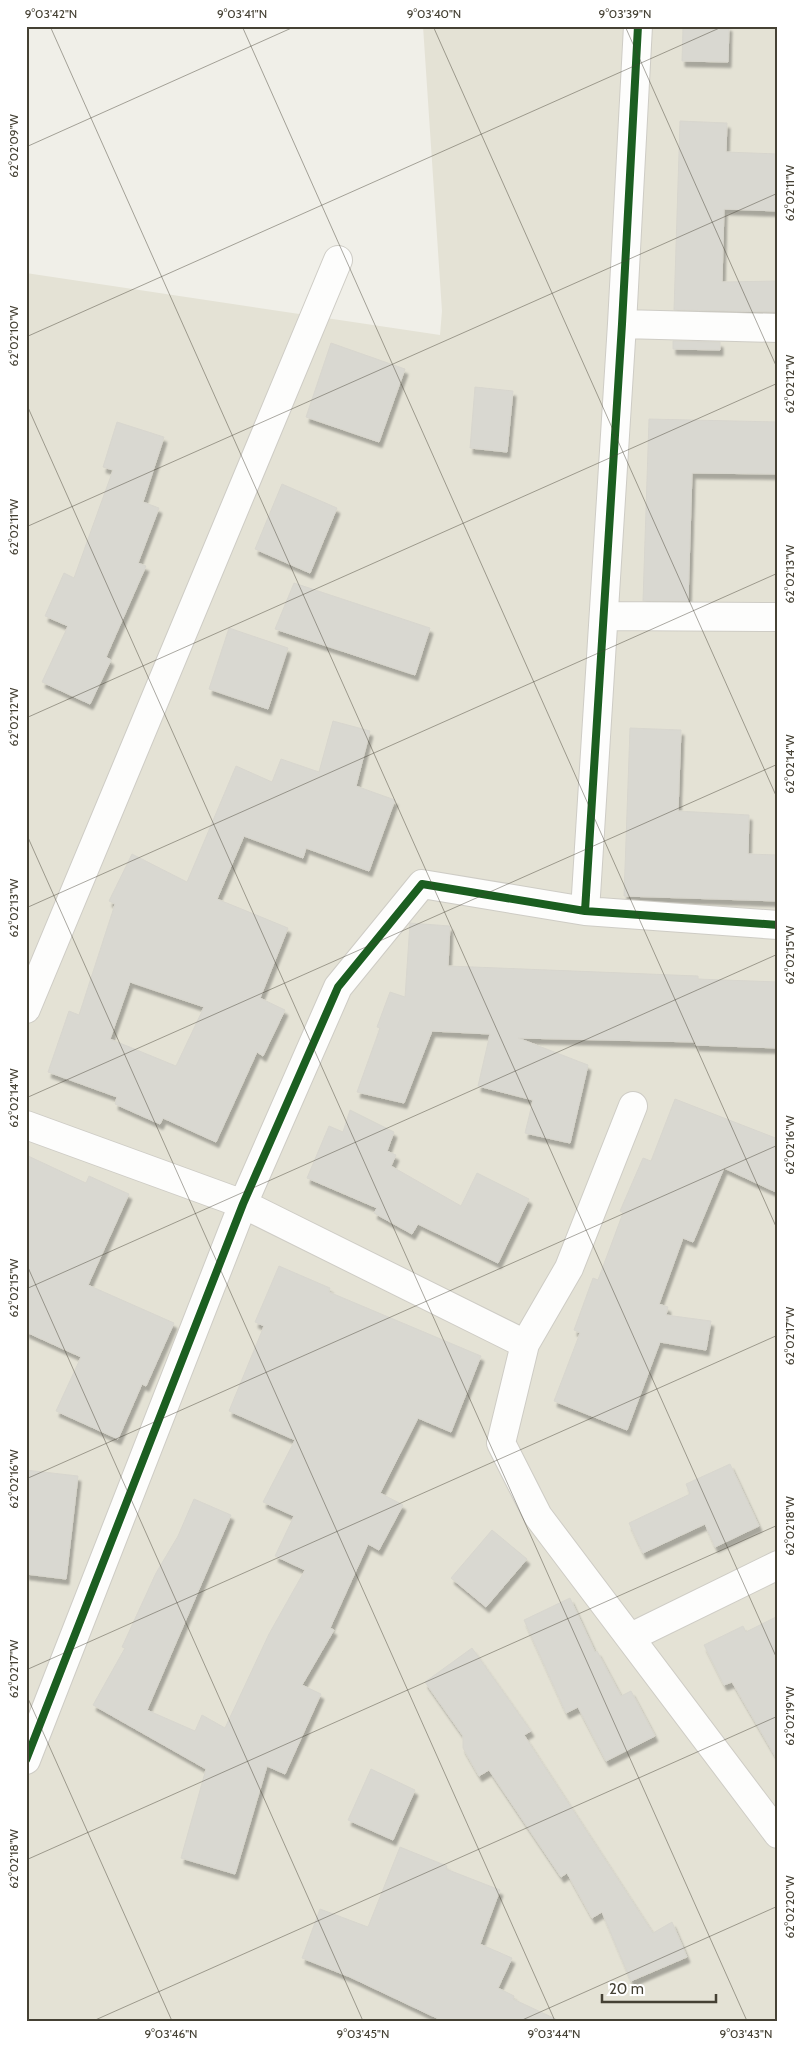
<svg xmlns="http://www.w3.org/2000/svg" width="804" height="2047" font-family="Cabin,sans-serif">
	<defs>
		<filter id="shadow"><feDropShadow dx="3" dy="5.5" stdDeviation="1" flood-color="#0004"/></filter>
	</defs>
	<rect width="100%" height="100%" fill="#f0efe8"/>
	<path fill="#e4e2d5" d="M 423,26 L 778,26 L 778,2021 L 26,2021 L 26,273 L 440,335 L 442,311 Z"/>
	<path fill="#d9d8d1" stroke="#d8d6ce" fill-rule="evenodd" filter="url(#shadow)" d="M 683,26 L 729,26 L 728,62 L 682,61 Z
		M 680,121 L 727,123 L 726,152 L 778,154 L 778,211 L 724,209 L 722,282 L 778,281 L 778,312 L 674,310 Z
		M 673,341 L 720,342 L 720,350 L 673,349 Z
		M 331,343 L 405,369 L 379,442 L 306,417 Z
		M 475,387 L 513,391 L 507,452 L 470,448 Z
		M 649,419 L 778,422 L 778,474 L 692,473 L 688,601 L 643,601 Z
		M 117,422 L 164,437 L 143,502 L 159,508 L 138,563 L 146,566 L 106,657 L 111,660 L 90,704 L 42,682 L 68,626 L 45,616 L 64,573 L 74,578 L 113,470 L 103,467 Z
		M 282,484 L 337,508 L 310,573 L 255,549 Z
		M 294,583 L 430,628 L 415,675 L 275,629 Z
		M 229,628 L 288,648 L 268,709 L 209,689 Z
		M 333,721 L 370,731 L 356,786 L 395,800 L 369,871 L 306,848 L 303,858 L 244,836 L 217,899 L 288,928 L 260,998 L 285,1010 L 263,1056 L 257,1052 L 216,1142 L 163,1118 L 160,1124 L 115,1104 L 117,1097 L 48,1072 L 69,1011 L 79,1015 L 115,904 L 109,901 L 132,854 L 187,882 L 236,766 L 272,782 L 281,759 L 319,772 ZM 130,982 L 204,1007 L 176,1066 L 110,1039 Z
		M 630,728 L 681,730 L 678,811 L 749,815 L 748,854 L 778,855 L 778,901 L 624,896 Z
		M 410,923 L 450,926 L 448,966 L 698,976 L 698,979 L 778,982 L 778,1048 L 695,1045 L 696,1042 L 518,1038 L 588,1065 L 570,1143 L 525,1133 L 533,1100 L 478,1086 L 490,1034 L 432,1031 L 404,1103 L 357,1092 L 380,1028 L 377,1027 L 390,992 L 405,997 Z
		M 675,1099 L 778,1139 L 778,1193 L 724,1168 L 693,1242 L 683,1238 L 659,1304 L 668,1307 L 666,1315 L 711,1321 L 706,1350 L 660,1342 L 627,1430 L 554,1401 L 580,1333 L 574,1330 L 593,1278 L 598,1280 L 623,1213 L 620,1211 L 643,1158 L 651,1161 Z
		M 350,1110 L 394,1132 L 387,1151 L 396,1155 L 391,1166 L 461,1206 L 477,1173 L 529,1199 L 498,1263 L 418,1224 L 412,1234 L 374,1213 L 377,1208 L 307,1178 L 329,1126 L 343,1132 Z
		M 26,1155 L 86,1183 L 89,1176 L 129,1194 L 88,1285 L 174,1323 L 146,1386 L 142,1384 L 118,1439 L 56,1411 L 81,1357 L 26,1332 Z
		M 279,1266 L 330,1288 L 329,1292 L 481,1356 L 451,1432 L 418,1418 L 380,1493 L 403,1505 L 379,1550 L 368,1544 L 330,1628 L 334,1630 L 302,1685 L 321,1694 L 285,1774 L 267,1766 L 235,1874 L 181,1858 L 206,1769 L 93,1705 L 125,1648 L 122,1647 L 156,1573 L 178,1536 L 194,1499 L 231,1515 L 147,1710 L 195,1731 L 202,1715 L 225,1728 L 269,1634 L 305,1570 L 275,1556 L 294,1516 L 263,1502 L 295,1440 L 229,1411 L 264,1326 L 255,1322 Z
		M 730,1464 L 759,1526 L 715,1547 L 705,1524 L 643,1553 L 629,1523 L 690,1494 L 686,1484 Z
		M 26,1470 L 78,1476 L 66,1579 L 26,1574 Z
		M 492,1530 L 527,1559 L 486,1607 L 451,1578 Z
		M 570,1598 L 595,1652 L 597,1651 L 621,1696 L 631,1691 L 655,1736 L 606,1761 L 578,1707 L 566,1713 L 524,1620 Z
		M 778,1616 L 778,1761 L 732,1682 L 724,1685 L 704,1645 L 743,1626 L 746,1632 Z
		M 472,1648 L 531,1731 L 524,1735 L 653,1933 L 672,1922 L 687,1957 L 631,1981 L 602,1912 L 592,1918 L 567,1873 L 561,1877 L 489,1770 L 479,1776 L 463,1748 L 463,1736 L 425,1682 Z
		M 371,1769 L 415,1790 L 393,1840 L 348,1820 Z
		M 400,1847 L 447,1866 L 446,1869 L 500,1890 L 480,1944 L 512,1958 L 498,1988 L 514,1996 L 513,1999 L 560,2021 L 443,2021 L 350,1977 L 302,1958 L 320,1909 L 368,1927 Z"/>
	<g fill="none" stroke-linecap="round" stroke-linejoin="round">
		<g stroke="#ceccc5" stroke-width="30">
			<path id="street" d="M 622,324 L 778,328
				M 604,616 L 778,617
				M 585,911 L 622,324 L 638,26
				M 26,1009 L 338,260
				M 633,1106 L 569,1268 L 525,1344 L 501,1443 L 538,1516 L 778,1834
				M 26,1125 L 243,1204 L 525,1344
				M 631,1637 L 778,1565
				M 26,1760 L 243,1204 L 338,987 L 422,884 L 585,911 L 778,925"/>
		</g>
		<use href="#street" stroke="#fdfdfc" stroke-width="28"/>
		<g stroke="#fff" stroke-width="11">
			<path id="cycleway" d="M 585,911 L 622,324 L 638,26
				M 26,1760 L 243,1204 L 338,987 L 422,884 L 585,911 L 778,925"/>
		</g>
		<use href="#cycleway" stroke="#1b5e20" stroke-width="8"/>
	</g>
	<path fill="none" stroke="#454134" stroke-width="1" stroke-opacity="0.45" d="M 50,26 L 778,1661M 242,26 L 778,1231M 433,26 L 778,800M 625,26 L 778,370M 26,147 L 296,26M 26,337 L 724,26M 26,403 L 747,2021M 26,527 L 778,193M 26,718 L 778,383M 26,833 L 555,2021M 26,908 L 778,573M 26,1098 L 778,764M 26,1263 L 363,2021M 26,1289 L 778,954M 26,1479 L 778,1145M 26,1670 L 778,1335M 26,1694 L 172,2021M 26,1860 L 778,1525M 93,2021 L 778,1716M 520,2021 L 778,1906"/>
	<rect width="804" height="2047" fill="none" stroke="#ffffff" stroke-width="55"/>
	<path d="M602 1994v8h114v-8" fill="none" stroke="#454134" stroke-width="2.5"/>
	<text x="609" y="1994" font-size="15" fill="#454134" stroke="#ffffff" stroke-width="4" paint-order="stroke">20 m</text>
	<rect x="28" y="28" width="748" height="1992" fill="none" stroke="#454134" stroke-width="2"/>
	<g font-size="12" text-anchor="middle" fill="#454134">
		<text x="51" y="18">9°03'42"N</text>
		<text x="242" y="18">9°03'41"N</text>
		<text x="434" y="18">9°03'40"N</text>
		<text x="625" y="18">9°03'39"N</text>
		<text transform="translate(14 146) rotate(-90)" y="4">62°02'09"W</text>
		<text transform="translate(790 193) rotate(-90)" y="4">62°02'11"W</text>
		<text transform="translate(14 336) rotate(-90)" y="4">62°02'10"W</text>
		<text transform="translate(790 384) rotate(-90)" y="4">62°02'12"W</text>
		<text transform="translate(14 527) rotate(-90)" y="4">62°02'11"W</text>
		<text transform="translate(790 574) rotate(-90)" y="4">62°02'13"W</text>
		<text transform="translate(14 717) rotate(-90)" y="4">62°02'12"W</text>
		<text transform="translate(790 764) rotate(-90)" y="4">62°02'14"W</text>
		<text transform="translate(14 908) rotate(-90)" y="4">62°02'13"W</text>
		<text transform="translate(790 955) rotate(-90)" y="4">62°02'15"W</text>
		<text transform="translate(14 1098) rotate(-90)" y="4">62°02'14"W</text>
		<text transform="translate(790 1145) rotate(-90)" y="4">62°02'16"W</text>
		<text transform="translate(14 1288) rotate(-90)" y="4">62°02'15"W</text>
		<text transform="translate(790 1336) rotate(-90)" y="4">62°02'17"W</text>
		<text transform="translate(14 1479) rotate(-90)" y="4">62°02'16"W</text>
		<text transform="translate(790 1526) rotate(-90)" y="4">62°02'18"W</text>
		<text transform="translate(14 1669) rotate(-90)" y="4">62°02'17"W</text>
		<text transform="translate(790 1716) rotate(-90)" y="4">62°02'19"W</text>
		<text transform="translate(14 1859) rotate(-90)" y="4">62°02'18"W</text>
		<text transform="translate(790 1907) rotate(-90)" y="4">62°02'20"W</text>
		<text x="171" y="2038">9°03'46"N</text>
		<text x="363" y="2038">9°03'45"N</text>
		<text x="554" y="2038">9°03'44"N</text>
		<text x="746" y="2038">9°03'43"N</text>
	</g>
</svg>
